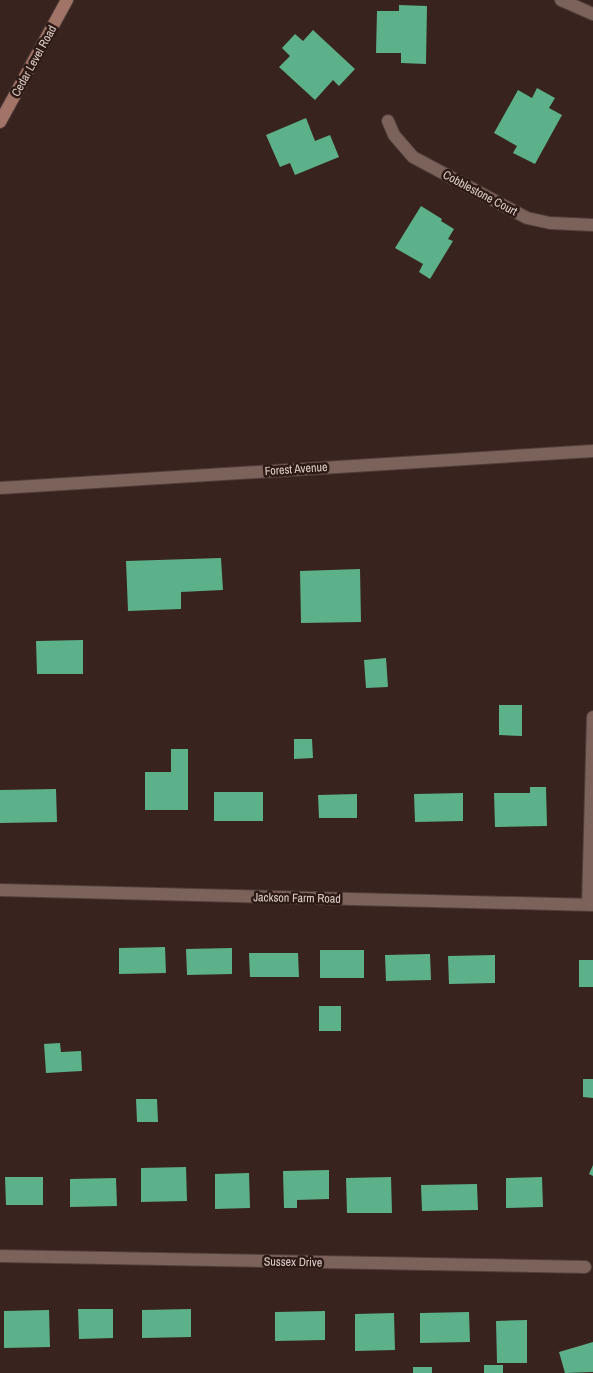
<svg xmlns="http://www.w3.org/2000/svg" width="593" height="1373" font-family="'Archivo Narrow',sans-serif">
	<rect width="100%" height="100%" fill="#39231e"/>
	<path fill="#5cb08a" d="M 399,5 L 427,6 L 426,64 L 401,63 L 401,53 L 376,53 L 377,11 L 399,11 Z
		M 313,30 L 355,69 L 339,86 L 333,80 L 315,100 L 279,67 L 290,56 L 282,48 L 295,34 L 303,41 Z
		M 537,88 L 555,98 L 549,108 L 562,115 L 535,164 L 513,153 L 517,146 L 494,133 L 518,90 L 532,98 Z
		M 306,118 L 315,141 L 330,135 L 339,157 L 295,175 L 290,163 L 280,167 L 266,135 Z
		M 421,206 L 442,219 L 441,221 L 454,229 L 448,239 L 453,241 L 430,279 L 419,272 L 423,264 L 395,248 Z
		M 221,558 L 223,590 L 181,592 L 181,609 L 128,611 L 126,561 Z
		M 360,569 L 361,622 L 301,623 L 300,571 Z
		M 83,640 L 83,674 L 37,674 L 36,641 Z
		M 386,658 L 388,687 L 366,688 L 364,660 Z
		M 499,705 L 522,705 L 522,736 L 499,735 Z
		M 294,739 L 312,739 L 313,758 L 294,759 Z
		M 171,749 L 188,749 L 188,810 L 145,810 L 145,772 L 171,772 Z
		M 530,787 L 546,787 L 547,826 L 495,827 L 494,793 L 530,793 Z
		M 56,789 L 57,822 L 0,823 L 0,790 Z
		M 214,792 L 263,792 L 263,821 L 214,821 Z
		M 463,793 L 463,821 L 415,822 L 414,794 Z
		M 357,794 L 357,818 L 319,818 L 318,795 Z
		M 165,947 L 166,973 L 119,974 L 119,948 Z
		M 232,948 L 232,974 L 187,975 L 186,949 Z
		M 320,950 L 364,950 L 364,978 L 320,978 Z
		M 249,953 L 298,953 L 299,977 L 250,977 Z
		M 430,954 L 431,980 L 386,981 L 385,955 Z
		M 495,955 L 495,983 L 449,984 L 448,956 Z
		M 579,960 L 593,960 L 593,987 L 579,987 Z
		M 319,1006 L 341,1006 L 341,1031 L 319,1031 Z
		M 60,1043 L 61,1052 L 81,1051 L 82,1071 L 46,1073 L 44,1044 Z
		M 583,1079 L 593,1079 L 593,1098 L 583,1097 Z
		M 136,1099 L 157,1099 L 158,1122 L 137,1122 Z
		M 593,1165 L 593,1176 L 589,1174 Z
		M 186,1167 L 187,1201 L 141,1202 L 141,1168 Z
		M 329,1170 L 329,1199 L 297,1200 L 297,1208 L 284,1208 L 283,1171 Z
		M 249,1173 L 250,1208 L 215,1209 L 215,1174 Z
		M 5,1177 L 43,1177 L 43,1205 L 6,1205 Z
		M 391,1177 L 392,1213 L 347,1213 L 346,1178 Z
		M 542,1177 L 543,1207 L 506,1208 L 506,1178 Z
		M 116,1178 L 117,1206 L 70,1207 L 70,1179 Z
		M 477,1184 L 478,1210 L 422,1211 L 421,1185 Z
		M 78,1309 L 113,1309 L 113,1338 L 79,1339 Z
		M 191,1309 L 191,1337 L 142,1338 L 142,1310 Z
		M 49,1310 L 50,1347 L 4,1348 L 4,1311 Z
		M 325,1311 L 325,1340 L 275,1341 L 275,1312 Z
		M 469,1312 L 470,1342 L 420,1343 L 420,1313 Z
		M 394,1313 L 395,1350 L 355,1351 L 355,1314 Z
		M 527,1320 L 527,1363 L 497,1363 L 496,1321 Z
		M 593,1342 L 593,1372 L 565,1373 L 559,1352 Z
		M 484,1365 L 503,1365 L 503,1373 L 484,1373 Z
		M 413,1367 L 432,1367 L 432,1373 L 413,1373 Z"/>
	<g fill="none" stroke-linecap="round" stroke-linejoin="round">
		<g stroke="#503e3a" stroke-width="14">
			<path id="minor" d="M 561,0 L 593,14
				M 388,121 L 394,135 L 413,157 L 527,218 L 550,223 L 593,225
				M 0,488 L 593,451
				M 0,890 L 593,905
				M 588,905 L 593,717
				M 0,1256 L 585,1267"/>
		</g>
		<g stroke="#503e3a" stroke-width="14">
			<path id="secondary" d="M 0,122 L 67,0"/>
		</g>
		<use href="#minor" stroke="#7b625b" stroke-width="12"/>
		<use href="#secondary" stroke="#a27468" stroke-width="12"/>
	</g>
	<g text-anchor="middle" stroke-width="5" stroke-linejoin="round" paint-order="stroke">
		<g font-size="12" fill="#ddceca" stroke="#2e1a15">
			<text transform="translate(34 61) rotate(-61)" y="4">Cedar Level Road</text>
			<text transform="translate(480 193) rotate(28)" y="4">Cobblestone Court</text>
			<text transform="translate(296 469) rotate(-4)" y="4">Forest Avenue</text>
			<text transform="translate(297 898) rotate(1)" y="4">Jackson Farm Road</text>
			<text transform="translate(293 1262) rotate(1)" y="4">Sussex Drive</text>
		</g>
	</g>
</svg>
